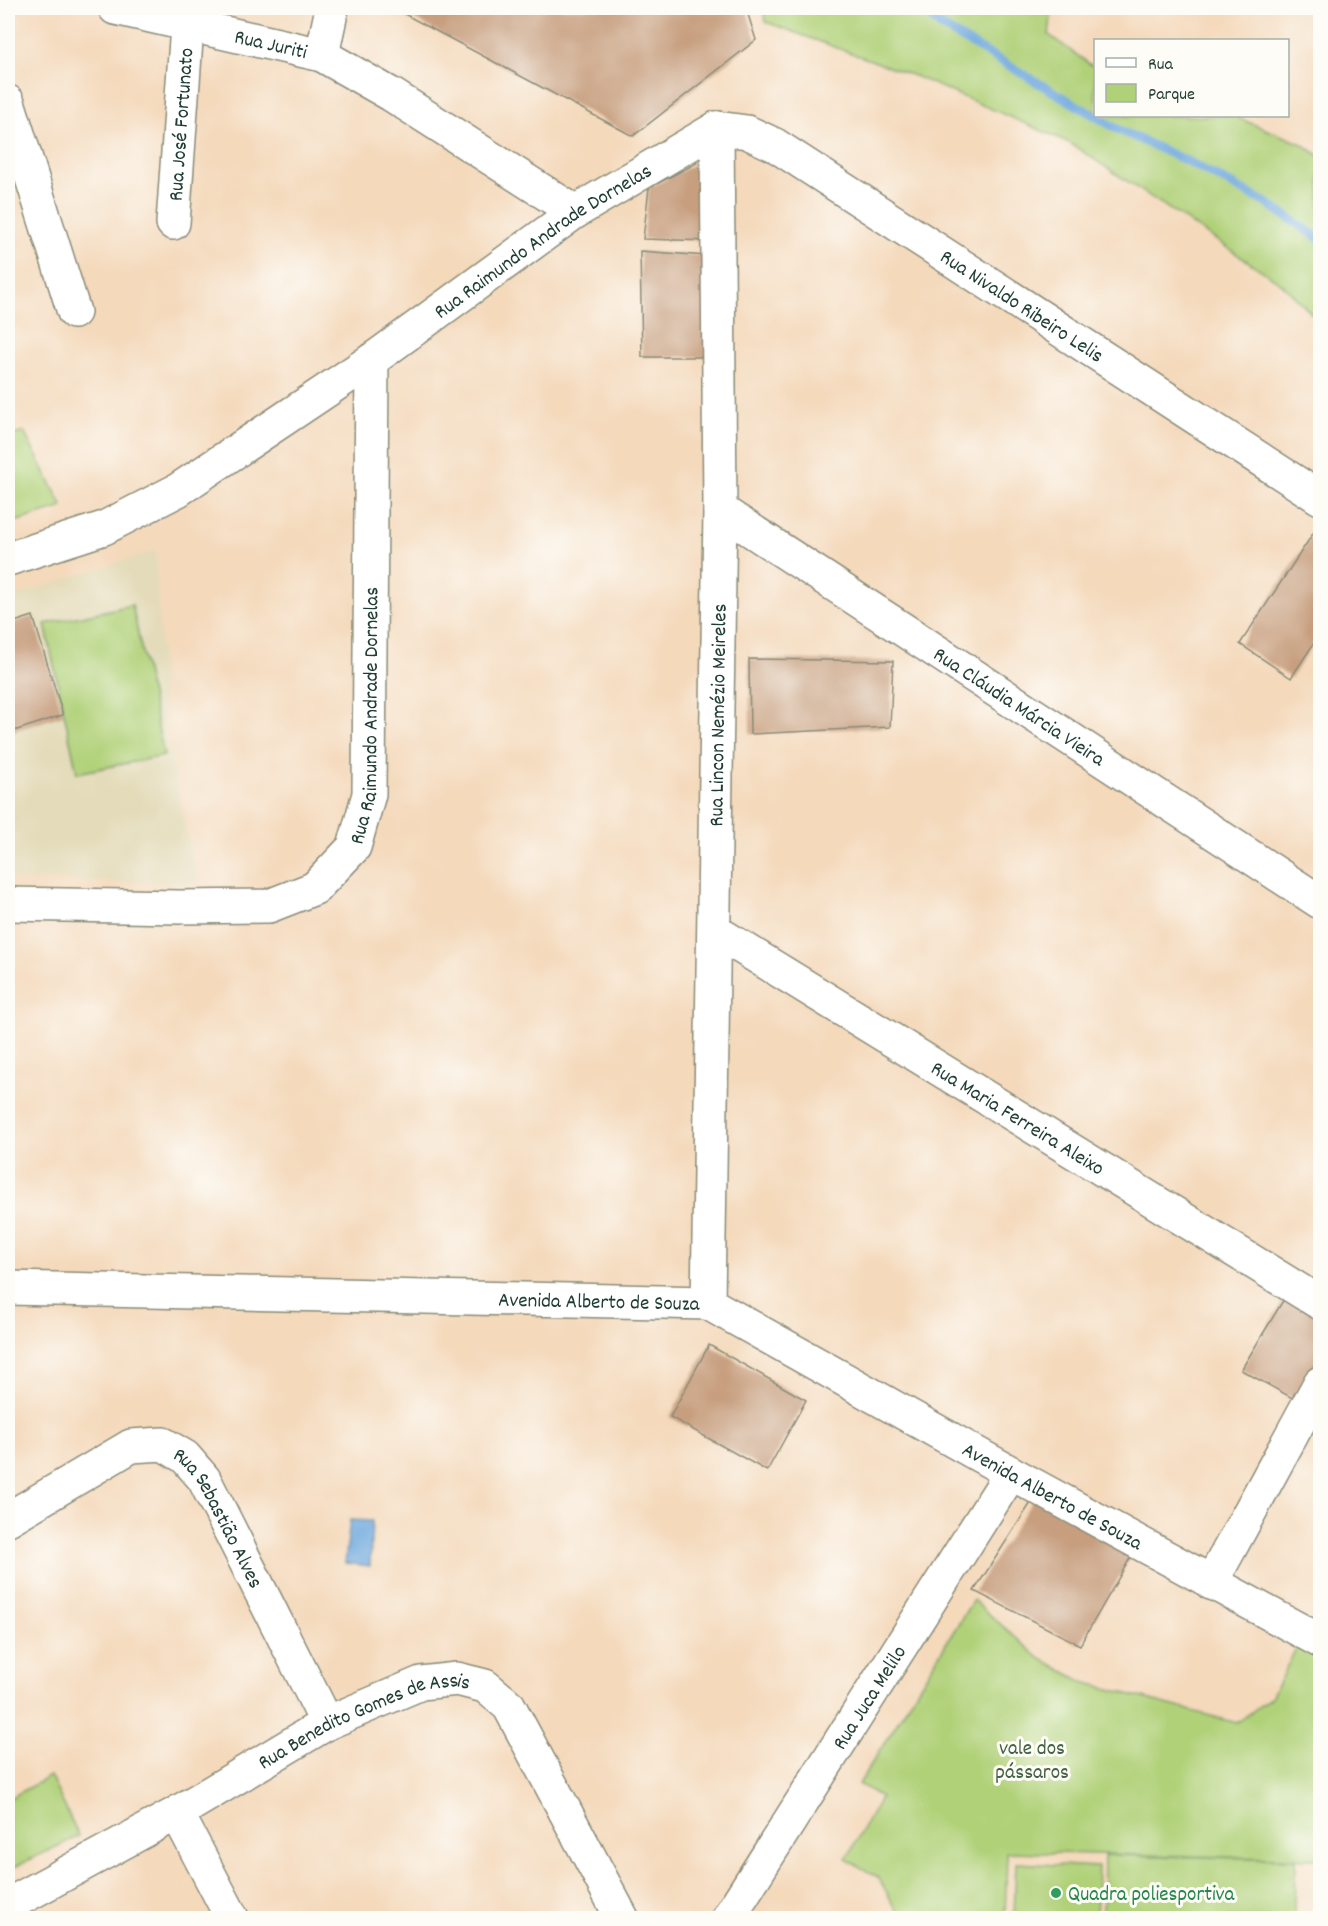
<svg xmlns="http://www.w3.org/2000/svg" width="1328" height="1926" font-family="Dekko,sans-serif">
	<rect width="100%" height="100%" fill="#fdfcf7"/>
	<filter id="ink" filterUnits="userSpaceOnUse"><feTurbulence type="fractalNoise" baseFrequency=".0167" numOctaves="2"/><feDisplacementMap in="SourceGraphic" scale="12" xChannelSelector="R" yChannelSelector="G"/><feConvolveMatrix kernelMatrix="1 2 1 2 8 2 1 2 1" color-interpolation-filters="sRGB"/></filter>
	<filter id="wash" filterUnits="userSpaceOnUse"><feTurbulence type="fractalNoise" baseFrequency=".008" numOctaves="4" result="noise"/><feDisplacementMap in="SourceGraphic" scale="24" xChannelSelector="R" yChannelSelector="G"/><feGaussianBlur stdDeviation="1.35" result="paint"/><feColorMatrix in="noise" values="0 0 0 0 0 0 0 0 0 0 0 0 0 0 0 0 0 1.4 0 .05"/><feComposite in="paint" operator="in"/></filter>
	<g filter="url(#wash)">
		<rect width="100%" height="100%" fill="#f4d9bb"/>
		<path fill="#e4dbba" d="M 156,550 L 165,730 L 198,883 L 8,880 L 8,598 Z"/>
		<path fill="#b1d179" stroke="#688756" stroke-width="1.5" d="M 762,8 L 1052,8 L 1049,35 L 1095,68 L 1096,116 L 1233,116 L 1300,143 L 1320,156 L 1320,322 L 1282,284 L 1068,142 L 917,77 L 766,22 Z
			M 24,432 L 63,507 L 8,524 L 8,437 Z
			M 132,605 L 164,756 L 77,773 L 45,624 Z
			M 973,1600 L 1038,1657 L 1083,1682 L 1237,1723 L 1271,1697 L 1298,1645 L 1320,1657 L 1320,1859 L 1007,1852 L 1005,1918 L 897,1918 L 899,1914 L 878,1877 L 846,1859 L 881,1797 L 859,1784 Z
			M 50,1776 L 79,1836 L 8,1870 L 8,1799 Z
			M 1104,1855 L 1295,1859 L 1294,1918 L 1103,1918 Z
			M 1016,1863 L 1098,1867 L 1096,1918 L 1014,1918 Z"/>
		<path fill="#6ea8de" stroke="#467289" stroke-width="1.5" d="M 350,1520 L 372,1521 L 370,1566 L 345,1563 Z"/>
		<g fill="none" stroke-linecap="round" stroke-linejoin="round">
			<path stroke="#6ea8de" stroke-width="9" d="M 920,8 L 939,25 L 1121,131 L 1189,162 L 1268,204 L 1320,239"/>
		</g>
		<g id="blocks">
			<path fill="#c79f7f" d="M 393,8 L 746,8 L 756,40 L 633,136 Z
				M 710,156 L 710,241 L 643,239 L 649,188 Z
				M 640,251 L 707,256 L 708,357 L 642,357 Z
				M 1320,523 L 1320,634 L 1291,678 L 1240,644 Z
				M 33,616 L 63,715 L 8,733 L 8,624 Z
				M 749,659 L 893,661 L 890,727 L 750,734 Z
				M 1287,1294 L 1320,1314 L 1320,1359 L 1296,1400 L 1241,1370 Z
				M 709,1345 L 806,1400 L 767,1471 L 670,1417 Z
				M 1034,1498 L 1133,1553 L 1080,1645 L 974,1591 Z"/>
		</g>
	</g>
	<g filter="url(#ink)">
		<use href="#blocks" fill-opacity="0" stroke="#8a8b78" stroke-width="1.5"/>
		<g fill="none" stroke-linecap="round" stroke-linejoin="round">
			<g stroke="#8a8b78" stroke-width="36">
				<g id="street">
					<path id="s1" d="M 115,8 L 322,55"/>
					<path d="M 332,8 L 322,55 L 392,95 L 575,212"/>
					<path d="M 8,102 L 74,312"/>
					<path id="s2" d="M 717,128 L 747,132 L 775,145 L 1320,498"/>
					<path id="s3" d="M 173,223 L 187,26"/>
					<path id="s4" d="M 720,510 L 1320,902"/>
					<path id="s5" d="M 8,559 L 104,528 L 178,490 L 372,360 L 575,212 L 717,128"/>
					<path id="s6" d="M 8,904 L 179,907 L 269,906 L 315,888 L 354,847 L 369,794 L 372,360"/>
					<path id="s7" d="M 715,931 L 1320,1303"/>
					<path id="s8" d="M 8,1288 L 708,1303 L 1011,1473 L 1320,1641"/>
					<path id="s9" d="M 708,1303 L 720,510 L 717,128"/>
					<path id="s10" d="M 8,1519 L 131,1446 L 163,1444 L 185,1457 L 204,1479 L 327,1723"/>
					<path d="M 1211,1583 L 1320,1383"/>
					<path d="M 177,1813 L 232,1918"/>
					<path id="s11" d="M 8,1905 L 177,1813 L 327,1723 L 421,1683 L 457,1679 L 485,1686 L 509,1706 L 622,1918"/>
					<path id="s12" d="M 728,1918 L 1011,1473"/>
				</g>
			</g>
			<use href="#street" stroke="#fff" stroke-width="33"/>
		</g>
	</g>
	<circle fill="#2e9e5b" stroke="#fdfcf7" stroke-width="2" cx="1056" cy="1893" r="6"/>
	<g text-anchor="middle" stroke-width="6" stroke-linejoin="round" paint-order="stroke">
		<g font-size="21" fill="#1f3d34" stroke="#fdfcf7">
			<text dy="7" stroke="none"><textPath href="#s1" startOffset="160">Rua Juriti</textPath></text>
			<text dy="7" stroke="none"><textPath href="#s3" startOffset="99">Rua José Fortunato</textPath></text>
			<text dy="7" stroke="none"><textPath href="#s5" startOffset="626">Rua Raimundo Andrade Dornelas</textPath></text>
			<text dy="7" stroke="none"><textPath href="#s2" startOffset="356">Rua Nivaldo Ribeiro Lelis</textPath></text>
			<text dy="7" stroke="none"><textPath href="#s4" startOffset="358">Rua Cláudia Márcia Vieira</textPath></text>
			<text dy="7" stroke="none"><textPath href="#s6" startOffset="500">Rua Raimundo Andrade Dornelas</textPath></text>
			<text dy="7" stroke="none"><textPath href="#s9" startOffset="588">Rua Lincon Nemézio Meireles</textPath></text>
			<text dy="7" stroke="none"><textPath href="#s7" startOffset="356">Rua Maria Ferreira Aleixo</textPath></text>
			<text dy="7" stroke="none"><textPath href="#s8" startOffset="591">Avenida Alberto de Souza</textPath></text>
			<text dy="7" stroke="none"><textPath href="#s8" startOffset="1095">Avenida Alberto de Souza</textPath></text>
			<text dy="7" stroke="none"><textPath href="#s10" startOffset="270">Rua Sebastião Alves</textPath></text>
			<text dy="7" stroke="none"><textPath href="#s12" startOffset="262">Rua Juca Melilo</textPath></text>
			<text dy="7" stroke="none"><textPath href="#s11" startOffset="404">Rua Benedito Gomes de Assis</textPath></text>
		</g>
		<g font-size="21" fill="#446245" stroke="#fdfcf7">
			<text x="1032" y="1754">vale dos<tspan x="1032" dy="24">pássaros</tspan></text>
		</g>
		<g font-size="21" fill="#27864d" stroke="#fdfcf7" text-anchor="start">
			<text x="1068" y="1900">Quadra poliesportiva</text>
		</g>
	</g>
	<rect width="1328" height="1926" fill="none" stroke="#fdfcf7" stroke-width="30"/>
	<rect x="1094" y="39" width="195" height="78" fill="#fdfcf7" stroke="#a4b0a9" stroke-width="1.5"/>
	<rect x="1106" y="58" width="30" height="9" fill="#ffffff" stroke="#a4b0a9" stroke-width="1.5"/>
	<text x="1148" y="69" font-size="18" fill="#1f3d34">Rua</text>
	<rect x="1106" y="84" width="30" height="18" fill="#b1d179" stroke="#a4b0a9" stroke-width="1.5"/>
	<text x="1148" y="99" font-size="18" fill="#1f3d34">Parque</text>
</svg>
